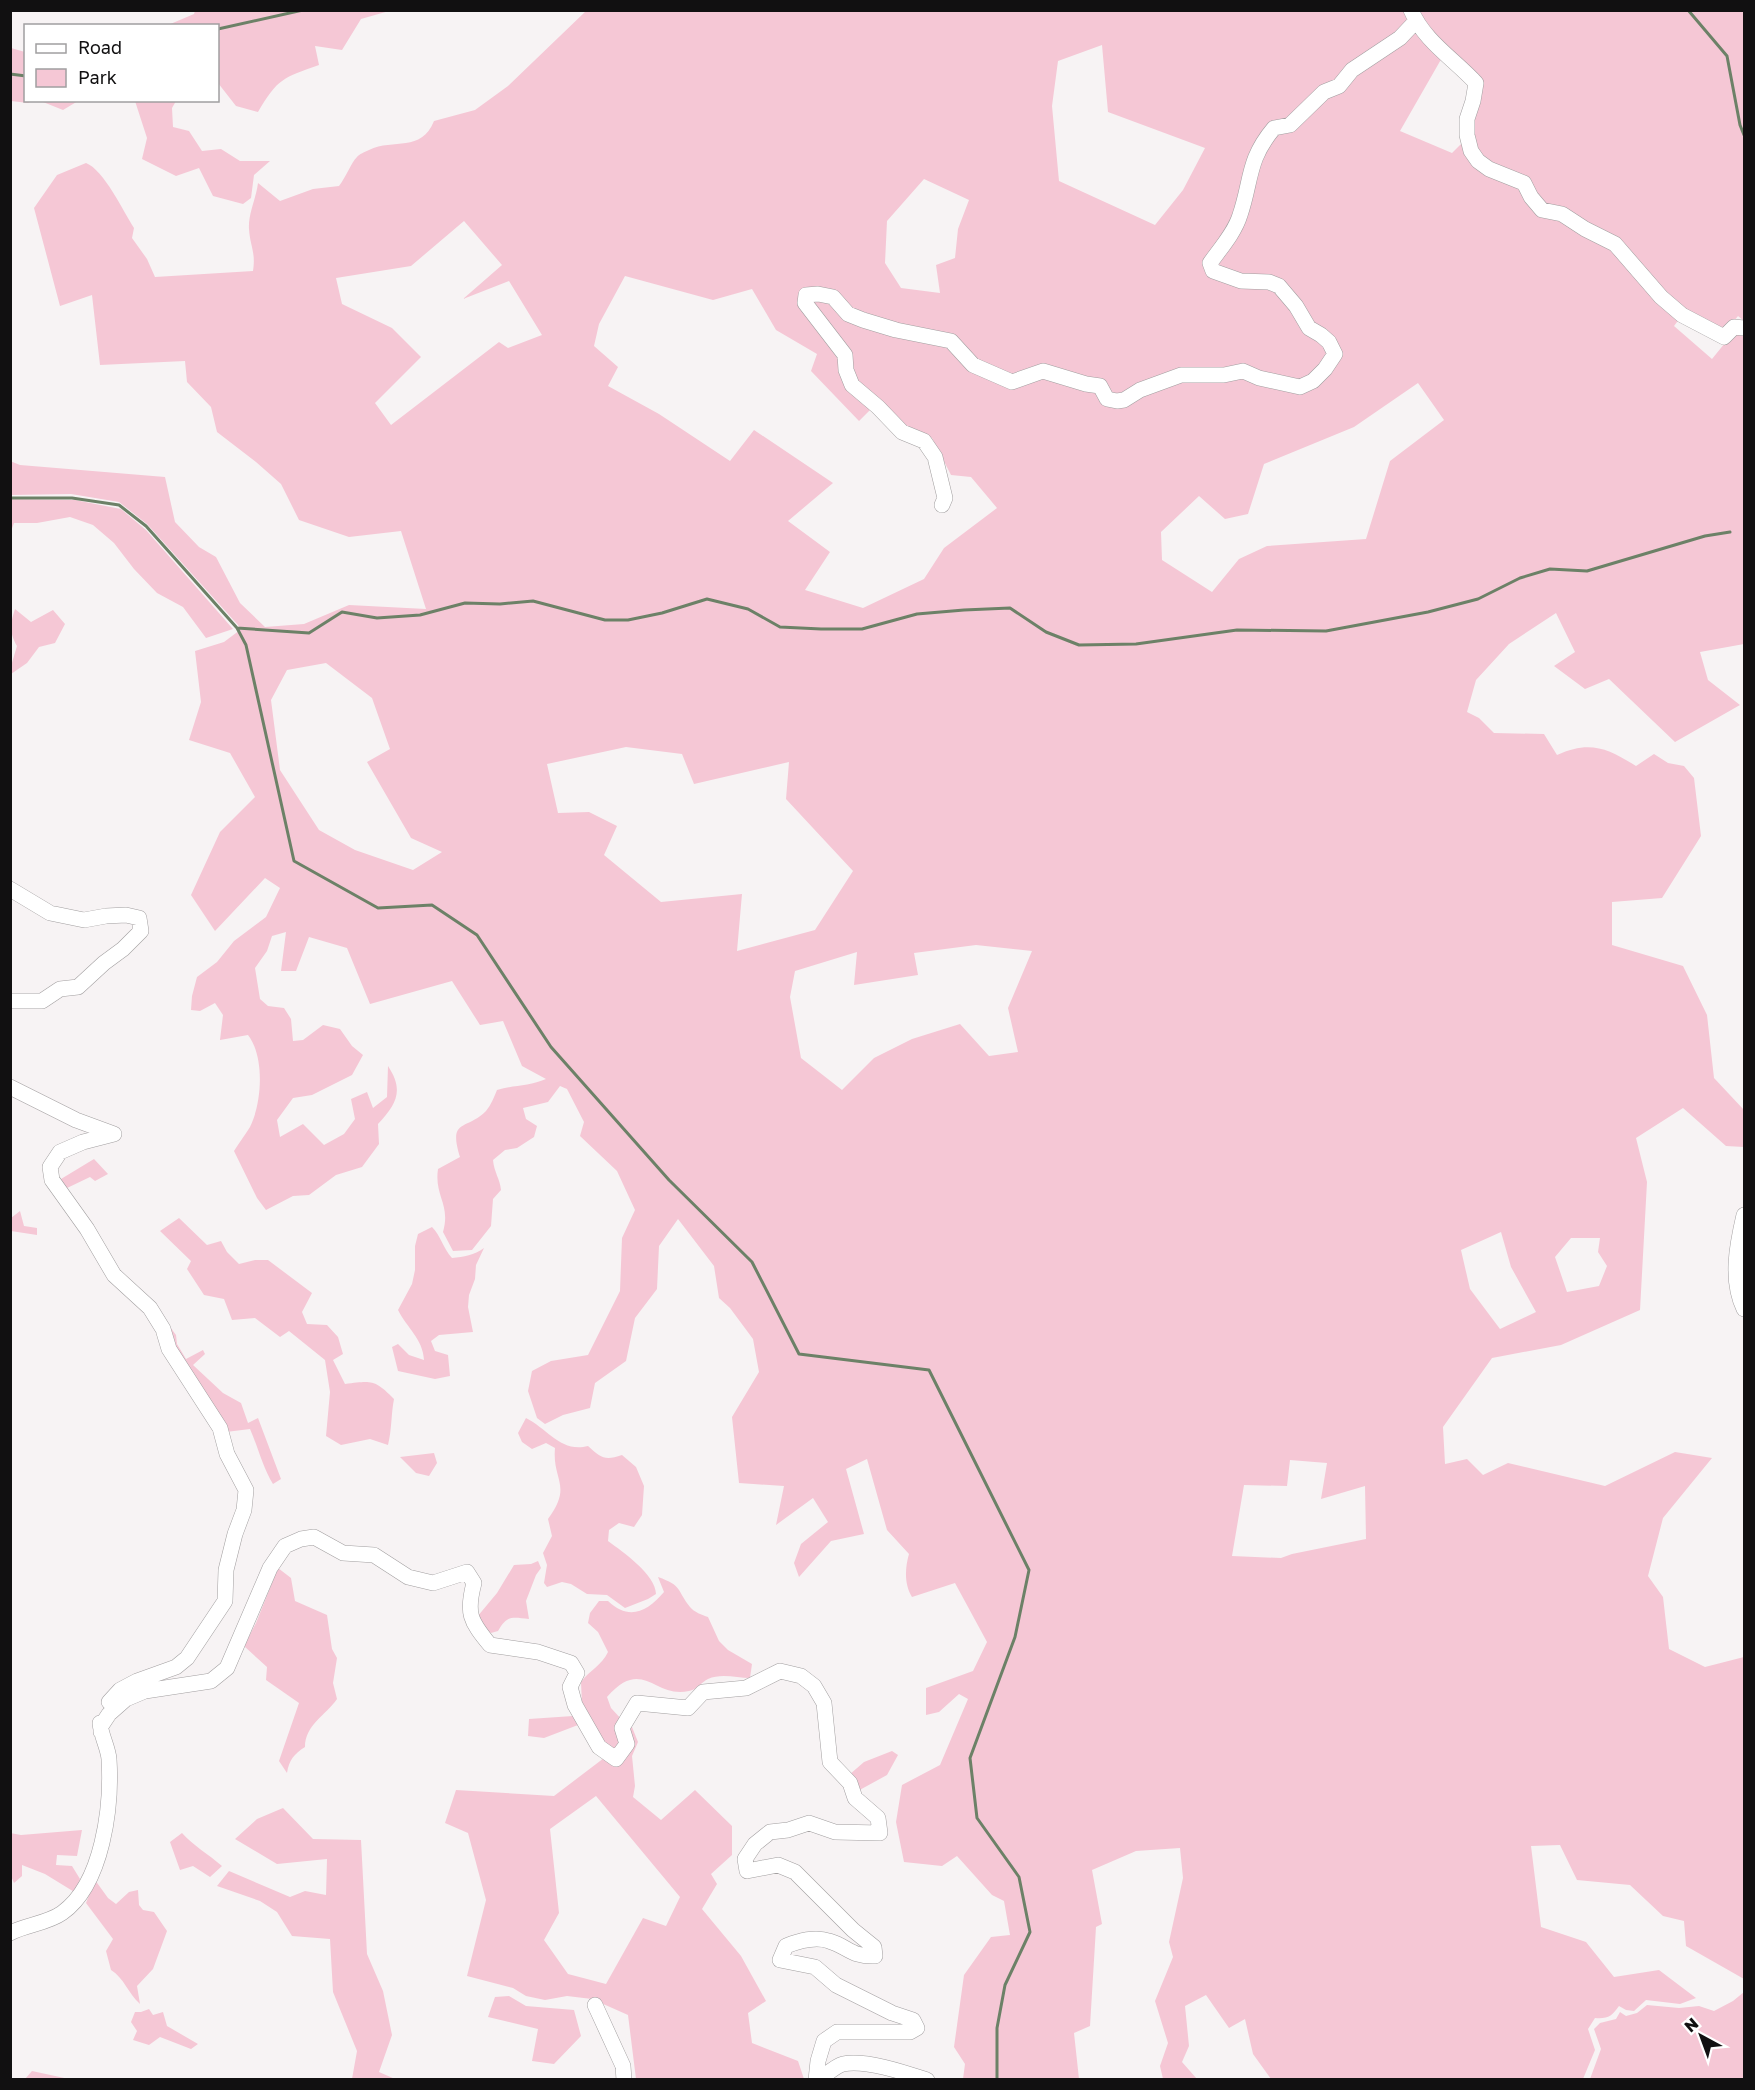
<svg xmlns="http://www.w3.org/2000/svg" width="1755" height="2090" font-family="'Golos Text',sans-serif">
	<rect width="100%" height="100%" fill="#f7f3f4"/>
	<path fill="#f5c7d5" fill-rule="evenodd" d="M 195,11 L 195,10 L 389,11 L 361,19 L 342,50 L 315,46 L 319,65 C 283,78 278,78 258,112 L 236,106 L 218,83 L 218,26 L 168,25 L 194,14 Z
		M 586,11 L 1405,11 L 1408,18 L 1397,34 L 1348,67 L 1335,86 L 1319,88 L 1288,122 L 1273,123 L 1261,138 L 1253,153 L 1243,177 L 1235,214 L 1204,266 L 1210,276 L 1245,286 L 1273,287 L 1282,296 L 1299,323 L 1308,333 L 1320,338 L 1330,352 L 1321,366 L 1311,377 L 1298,381 L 1261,373 L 1242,366 L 1224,371 L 1201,373 L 1179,370 L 1138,386 L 1122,398 L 1110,395 L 1103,379 L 1084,379 L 1043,367 L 1012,377 L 977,361 L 951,338 L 910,331 L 863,317 L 848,310 L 832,292 L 815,291 L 802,293 L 800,305 L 838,359 L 841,373 L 850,388 L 872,408 L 859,421 L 811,371 L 817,354 L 776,330 L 752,289 L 713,300 L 625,276 L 599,324 L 594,346 L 618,367 L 608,386 L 659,414 L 730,461 L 754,430 L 833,483 L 788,521 L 830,552 L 805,590 L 863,608 L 924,579 L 944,548 L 997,508 L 971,477 L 951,475 L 932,438 L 910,430 L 880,401 L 855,382 L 849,369 L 848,353 L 837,343 L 808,303 L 808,298 L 820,297 L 831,299 L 847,318 L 863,323 L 896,334 L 950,344 L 972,368 L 1013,386 L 1044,375 L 1099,390 L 1105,401 L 1120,405 L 1144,392 L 1183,378 L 1202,380 L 1244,374 L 1261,381 L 1303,389 L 1318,382 L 1329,370 L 1339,353 L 1332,339 L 1310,326 L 1297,303 L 1279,282 L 1239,277 L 1217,269 L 1214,264 L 1245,217 L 1251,177 L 1260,154 L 1269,138 L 1277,130 L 1295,126 L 1326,94 L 1343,88 L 1354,71 L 1402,41 L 1414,26 L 1443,56 L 1400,131 L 1452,153 L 1464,141 C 1476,172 1494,173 1522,184 L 1530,202 L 1540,212 L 1562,218 L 1584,233 L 1613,246 L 1623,261 L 1642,278 L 1659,301 L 1680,318 L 1674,326 L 1712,359 L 1729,338 L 1739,331 L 1744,333 L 1744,644 L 1700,652 L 1708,680 L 1740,705 L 1675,742 L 1609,679 L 1585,689 L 1554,666 L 1575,652 L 1556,613 L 1509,644 L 1476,680 L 1467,712 L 1479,718 L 1494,733 L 1544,734 L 1557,755 C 1589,740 1608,748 1636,766 L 1654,754 L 1668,763 L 1684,766 L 1694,778 L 1701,836 L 1662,898 L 1612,902 L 1612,945 L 1683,966 L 1707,1015 L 1714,1078 L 1744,1110 L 1744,1147 L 1726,1146 L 1683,1108 L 1636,1138 L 1647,1182 L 1640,1310 L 1561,1345 L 1492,1358 L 1443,1427 L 1445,1464 L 1467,1459 L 1483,1475 L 1508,1463 L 1605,1486 L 1675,1452 L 1712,1458 L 1663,1518 L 1648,1576 L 1663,1597 L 1669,1649 L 1705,1667 L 1744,1657 L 1744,1979 L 1686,1946 L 1684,1921 L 1663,1916 L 1630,1885 L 1577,1880 L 1560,1845 L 1531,1846 L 1541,1927 L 1586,1942 L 1614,1977 L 1659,1970 L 1696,1998 L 1680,2004 L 1646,2000 L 1634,2011 L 1626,2010 L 1619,2006 C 1612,2016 1608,2019 1595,2018 L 1588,2029 L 1595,2050 L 1583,2079 L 1271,2079 L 1253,2054 L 1245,2019 L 1229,2028 L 1206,1995 L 1185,2006 L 1189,2046 L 1182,2062 L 1197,2079 L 1163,2079 L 1160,2066 L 1168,2043 L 1155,2001 L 1173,1957 L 1169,1942 L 1183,1878 L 1180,1848 L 1136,1851 L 1092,1870 L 1102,1924 L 1096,1927 L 1090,2026 L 1074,2033 L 1079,2079 L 1029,2078 L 1027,2080 L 963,2079 L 965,2064 L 954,2047 L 964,1975 L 991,1937 L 1010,1935 L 1004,1901 L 992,1895 L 957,1856 L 942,1866 L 904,1862 L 896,1822 L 902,1785 L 940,1765 L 968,1699 L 959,1694 L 939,1712 L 926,1715 L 926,1688 L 973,1671 L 987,1642 L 955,1583 L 912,1597 C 904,1584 905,1568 909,1554 L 887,1530 L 867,1459 L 846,1469 L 864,1534 L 831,1541 L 799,1577 L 794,1563 L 801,1544 L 828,1522 L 813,1498 L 776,1525 L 784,1486 L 739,1483 L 732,1417 L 759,1372 L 753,1339 L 730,1308 L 719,1298 L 714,1266 L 678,1219 L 659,1246 L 657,1289 L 635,1318 L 626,1361 L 595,1383 L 590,1408 L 563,1415 L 545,1424 L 537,1418 L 528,1391 L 532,1371 L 551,1361 L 588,1355 L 620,1291 L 622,1238 L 635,1210 L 617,1171 L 580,1136 L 584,1122 L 567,1089 L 560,1086 L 548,1102 L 523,1108 L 526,1119 L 537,1126 L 534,1137 L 517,1148 L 505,1150 L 493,1160 C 494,1172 500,1179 501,1190 L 493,1199 L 491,1226 L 472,1250 L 453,1251 L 443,1232 C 451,1204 434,1196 438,1169 L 460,1157 C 448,1118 466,1131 486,1111 C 491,1105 494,1097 497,1090 C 514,1085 530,1086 546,1079 L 522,1066 L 503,1021 L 480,1025 L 452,981 L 370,1004 L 347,948 L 309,937 L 296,971 L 281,971 L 286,932 L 272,936 L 267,951 L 255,968 L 260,999 L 268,1006 L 284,1008 L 291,1019 L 293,1041 L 303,1040 L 323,1025 L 340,1029 L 352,1046 L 363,1055 L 352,1075 L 312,1095 L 293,1098 L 277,1120 L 280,1137 L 303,1124 L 324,1145 L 344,1134 L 355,1119 L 351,1099 L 367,1092 L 373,1108 L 387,1097 L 388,1066 C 404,1090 397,1104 378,1124 L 379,1144 L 362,1167 L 336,1175 L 309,1195 L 293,1196 L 266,1210 L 257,1198 L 234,1151 C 239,1143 245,1135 250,1127 C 262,1103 265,1057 248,1035 L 220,1040 L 223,1015 L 215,1003 L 200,1011 L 191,1010 L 192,996 L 197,977 L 217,962 L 234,941 L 266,917 L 280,888 L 265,878 L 215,931 L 191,895 L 220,832 L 255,797 L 230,753 L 189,740 L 201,702 L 195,651 L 224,642 L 240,630 L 238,625 L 147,524 L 119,502 L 71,494 L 11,495 L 10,461 L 20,465 L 165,477 L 175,522 L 199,547 L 216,557 L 240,603 L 265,627 L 304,624 L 349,605 L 426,609 L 401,531 L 349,537 L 299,520 L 281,484 L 256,462 L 217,432 L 211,407 L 187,382 L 185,361 L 100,365 L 92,295 L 60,306 L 34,208 L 57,175 L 86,163 C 104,170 123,211 134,228 L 132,238 L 147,259 L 155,277 L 253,271 C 256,252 250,246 249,229 C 248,214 256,199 258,183 L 280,201 L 313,189 L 339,186 C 346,177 351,163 357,157 C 359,154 365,152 369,150 C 394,138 421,153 434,121 L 475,110 L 508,86 ZM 1102,45 L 1108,112 L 1205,148 L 1183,190 L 1155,225 L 1059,181 L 1052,106 L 1058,61 ZM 924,179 L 969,200 L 958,229 L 955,258 L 936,265 L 940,293 L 901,288 L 885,263 L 887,221 ZM 464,221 L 502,265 L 463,299 L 509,281 L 542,335 L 508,348 L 499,342 L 391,425 L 375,403 L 421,357 L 392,328 L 342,304 L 336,278 L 411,266 ZM 1418,383 L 1444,420 L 1390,461 L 1366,539 L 1267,546 L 1239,559 L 1212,592 L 1162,560 L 1161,532 L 1199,496 L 1225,519 L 1248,514 L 1264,464 L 1354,427 ZM 326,663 L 372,698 L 390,749 L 367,762 L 411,838 L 442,852 L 413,870 L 355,850 L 319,830 L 280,770 L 271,700 L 287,670 ZM 626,747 L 682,754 L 694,784 L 789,762 L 786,799 L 853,871 L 815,930 L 737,951 L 742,894 L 661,902 L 604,855 L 617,826 L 589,812 L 558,813 L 547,764 ZM 976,945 L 1032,951 L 1008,1008 L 1018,1052 L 989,1056 L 960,1024 L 912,1039 L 874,1058 L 842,1090 L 801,1058 L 790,997 L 795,971 L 857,952 L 854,985 L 918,975 L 914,953 ZM 1501,1232 L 1511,1267 L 1536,1312 L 1500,1329 L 1470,1289 L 1461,1250 ZM 1571,1238 L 1600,1238 L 1598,1252 L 1607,1266 L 1599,1286 L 1567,1292 L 1555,1257 ZM 1290,1460 L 1327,1463 L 1321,1499 L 1365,1486 L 1366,1539 L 1292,1554 L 1281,1558 L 1232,1556 L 1244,1485 L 1287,1486 Z
		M 1413,11 L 1744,11 L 1744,321 L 1738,316 L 1724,333 L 1682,311 L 1617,240 L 1542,206 L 1480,157 L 1471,134 L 1479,82 Z
		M 11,48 L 25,52 L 26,100 L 32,101 L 28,103 L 11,101 Z
		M 44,101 L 44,100 L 78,101 L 63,110 L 43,102 Z
		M 135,101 L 176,101 L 172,108 L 173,127 L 189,131 L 202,151 L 221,149 L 240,161 L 270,161 L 254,175 L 251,198 L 243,204 L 213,196 L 199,168 L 176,176 L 142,159 L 147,138 Z
		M 11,499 L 75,500 L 121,509 L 146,530 L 233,629 L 206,638 L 183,607 L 157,593 L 134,569 L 114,543 L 93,525 L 70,517 L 37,523 L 14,523 L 11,531 Z
		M 15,609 L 31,622 L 53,610 L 65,624 L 55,643 L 39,647 L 27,663 L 11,674 L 11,666 L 17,646 C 9,632 10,624 15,609 Z
		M 94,1159 L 108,1174 L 95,1181 L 90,1177 L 65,1189 L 61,1179 Z
		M 20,1211 L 24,1226 L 37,1228 L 37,1235 L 11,1231 L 11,1218 Z
		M 179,1218 L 207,1245 L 221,1241 L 227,1252 L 239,1264 L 255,1260 L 268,1260 L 312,1293 L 302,1312 L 307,1324 L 327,1325 L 338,1337 L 343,1354 L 333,1360 L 345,1384 C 372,1381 374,1379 394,1399 C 391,1414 392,1429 388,1445 L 370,1439 L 341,1445 L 326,1436 L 330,1392 L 325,1360 L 289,1331 L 280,1337 L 255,1318 L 232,1320 L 224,1299 L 204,1295 L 187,1269 L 191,1261 L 160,1231 Z
		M 432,1227 C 441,1236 443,1248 452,1258 C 464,1257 474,1255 484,1248 L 476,1265 L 475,1279 L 469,1295 L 468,1307 L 473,1332 L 439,1335 L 431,1341 L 435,1351 L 448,1355 L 450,1376 L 435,1379 L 398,1371 L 392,1347 L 398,1344 L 409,1355 L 424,1360 C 423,1339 407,1328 398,1310 L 412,1284 L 415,1270 L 415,1246 L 418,1234 Z
		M 156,1308 L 176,1335 L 177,1344 L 186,1359 L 203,1350 L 205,1354 L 193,1365 L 223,1393 L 241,1403 L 248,1423 L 258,1418 L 281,1479 L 273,1484 C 263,1468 258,1447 250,1429 L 226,1432 L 174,1351 Z
		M 526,1418 C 548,1429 561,1453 588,1446 C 601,1458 605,1461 622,1455 L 636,1467 L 644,1486 L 642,1515 L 634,1527 L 619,1523 L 609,1530 L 608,1541 C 623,1552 656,1575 656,1594 L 648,1599 L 625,1608 L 607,1595 L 587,1594 L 571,1584 L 562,1582 L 547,1587 L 544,1583 L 547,1565 L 543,1553 L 552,1536 L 548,1519 C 573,1485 552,1481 555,1448 L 546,1443 L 532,1449 L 522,1442 L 518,1433 Z
		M 434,1453 L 437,1463 L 429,1476 L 416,1473 L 400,1457 Z
		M 538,1561 L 541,1568 L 536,1575 L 526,1601 L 529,1619 C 512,1617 507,1615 498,1631 L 491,1633 L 481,1626 L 477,1617 L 497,1593 L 514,1565 L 531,1564 Z
		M 278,1568 L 291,1578 L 295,1601 L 327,1615 L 332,1649 L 337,1658 L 333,1683 L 337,1699 C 326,1715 305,1725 305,1747 C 294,1754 289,1760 287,1773 L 279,1761 L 299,1703 L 266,1680 L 267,1667 L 244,1646 L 256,1623 Z
		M 658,1577 C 683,1586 676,1589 690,1607 C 694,1612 702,1615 708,1617 L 719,1641 L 728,1650 L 752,1664 L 750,1678 C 737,1678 721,1673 708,1679 C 702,1682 696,1690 689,1691 C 654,1699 643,1656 607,1697 L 611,1708 L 623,1721 L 624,1744 L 613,1752 L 600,1744 L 582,1705 L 581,1682 C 590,1670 602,1665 608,1652 L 598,1632 L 588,1623 L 590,1613 L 599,1601 L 608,1601 C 629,1621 647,1612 664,1592 Z
		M 573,1716 L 578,1725 L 544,1738 L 528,1736 L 529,1719 Z
		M 630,1722 L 638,1742 L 632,1756 L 635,1786 L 633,1797 L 661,1820 L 695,1790 L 732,1826 L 732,1855 L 711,1874 L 717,1884 L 702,1909 L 741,1956 L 766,2001 L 748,2013 L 752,2043 L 798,2061 L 804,2079 L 636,2079 L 628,2015 L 592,1999 L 567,1996 L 545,2000 L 526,1996 L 513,1988 L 467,1976 L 486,1900 L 468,1833 L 445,1823 L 456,1790 L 554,1796 L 604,1758 L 617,1763 L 626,1728 ZM 596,1796 L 680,1897 L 666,1926 L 643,1918 L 606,1984 L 568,1974 L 544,1940 L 559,1913 L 550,1829 Z
		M 892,1751 L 898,1755 L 887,1775 L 856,1792 L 849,1775 L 864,1762 Z
		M 283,1808 L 313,1839 L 361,1840 L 367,1954 L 383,1991 L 392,2035 L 379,2072 L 395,2079 L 352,2079 L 357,2051 L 333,1992 L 330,1939 L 292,1936 L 277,1912 L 260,1901 L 217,1886 L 229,1871 L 290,1897 L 305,1891 L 326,1895 L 327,1859 L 277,1864 L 235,1839 L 257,1819 Z
		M 82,1830 L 77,1856 L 57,1855 L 56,1865 L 72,1866 L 80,1879 L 76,1893 L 45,1874 L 22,1865 L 22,1876 L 14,1883 L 11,1876 L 10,1833 L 21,1835 Z
		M 182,1833 C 194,1846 208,1854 222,1866 L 210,1877 L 193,1866 L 180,1870 L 170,1842 Z
		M 95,1880 L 108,1898 L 116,1904 L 129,1892 L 138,1890 L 139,1905 L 143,1910 L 154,1912 L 167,1931 L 153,1969 L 137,1986 L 140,2004 C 128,1993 124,1978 111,1970 L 106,1951 L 113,1939 L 86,1903 Z
		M 1744,1992 L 1744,2079 L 1590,2079 L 1601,2049 L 1594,2029 L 1600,2023 L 1616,2019 L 1620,2012 L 1626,2016 L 1637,2013 L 1647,2005 L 1679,2008 L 1699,2006 L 1714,2011 L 1733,2001 Z
		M 509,1996 L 526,2006 L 574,2010 L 581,2036 L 554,2064 L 532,2061 L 538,2029 L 488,2017 L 495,1997 Z
		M 149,2009 L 153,2015 L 163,2012 L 167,2026 L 198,2044 L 191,2049 L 160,2037 L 149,2045 L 133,2040 L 137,2031 L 131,2022 L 135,2012 L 141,2012 Z
		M 32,2071 L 69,2079 L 25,2079 Z"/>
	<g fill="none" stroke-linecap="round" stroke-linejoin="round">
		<path stroke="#6c8167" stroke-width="3" d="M 1688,10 L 1727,56 L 1740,125 L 1744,135
			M 218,29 L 303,10
			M 10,74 L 26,76
			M 10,498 L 72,498 L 119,505 L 146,526 L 237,628 L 246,645 L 294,861 L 378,908 L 432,905 L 477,935 L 551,1047 L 669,1180 L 752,1262 L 799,1354 L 929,1370 L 1029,1570 L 1015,1637 L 970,1758 L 977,1818 L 1019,1877 L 1030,1932 L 1005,1985 L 997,2028 L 997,2080
			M 237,628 L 309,633 L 342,612 L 377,618 L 420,615 L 465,603 L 500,604 L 533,601 L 605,620 L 628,620 L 662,613 L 707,599 L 748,609 L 780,627 L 821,629 L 862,629 L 917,614 L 964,610 L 1010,608 L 1046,632 L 1079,645 L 1136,644 L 1237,630 L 1326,631 L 1428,612 L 1478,599 L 1520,578 L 1550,569 L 1587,571 L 1705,536 L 1730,532"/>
		<g stroke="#a29fa0" stroke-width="16">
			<path id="minor" d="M 1411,10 C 1424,41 1454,59 1476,83 L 1473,101 L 1467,119 L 1467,135 L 1471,151 L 1478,161 L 1489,169 L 1524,183 L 1531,197 L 1542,210 L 1562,214 L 1585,229 L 1615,244 L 1661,297 L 1682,315 L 1724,337 L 1734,327 L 1744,328
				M 942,505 L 945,498 L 935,457 L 924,441 L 902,432 L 878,407 L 852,385 L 846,370 L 845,355 L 805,303 L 806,295 L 818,294 L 833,297 L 848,314 L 863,320 L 896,330 L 951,341 L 973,365 L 1012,382 L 1043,371 L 1086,384 L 1100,386 L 1107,399 L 1117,401 L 1124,400 L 1140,390 L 1181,375 L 1224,375 L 1243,371 L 1259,378 L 1300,387 L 1313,381 L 1325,369 L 1335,354 L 1329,342 L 1321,335 L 1309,328 L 1296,306 L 1279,286 L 1269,282 L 1241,281 L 1213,271 L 1210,263 C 1220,249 1235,232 1240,215 C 1252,180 1247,160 1274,128 L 1290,125 L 1324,92 L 1339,86 L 1352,70 L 1400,38 L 1416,21
				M 10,889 L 50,913 L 84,920 L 106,916 L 126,915 L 139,918 L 141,931 L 123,949 L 104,963 L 78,987 L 60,989 L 42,1001 L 10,1001
				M 10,1087 L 76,1120 L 114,1134 L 83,1142 L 60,1152 L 50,1167 L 52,1180 L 87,1229 L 114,1275 L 150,1308 L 163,1329 L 169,1349 L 220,1428 L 227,1454 L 246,1490 L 244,1510 L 235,1534 L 226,1570 L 225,1601 L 187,1658 L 176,1667 L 137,1681 L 120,1690 L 109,1702
				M 1744,1215 C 1737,1245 1730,1280 1744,1309
				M 101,1732 L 101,1726 L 109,1714 L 126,1699 L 145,1691 L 211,1681 L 227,1668 L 270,1568 L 285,1546 L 301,1539 L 314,1537 L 343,1553 L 374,1555 L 408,1577 L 433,1583 L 467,1572 L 474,1583 C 466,1613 470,1621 490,1645 L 538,1652 L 571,1663 L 577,1673 L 570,1687 L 575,1705 L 599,1747 L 616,1759 L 627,1744 L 622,1728 L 637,1703 L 688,1708 L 703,1692 L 746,1688 L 780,1671 L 801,1676 L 814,1686 L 824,1703 L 830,1762 L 850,1783 L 855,1798 L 878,1818 L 880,1833 L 835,1832 L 809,1823 L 788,1830 L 770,1832 L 755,1844 L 745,1859 L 747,1871 L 778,1865 L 795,1872 L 853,1930 L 874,1947 L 875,1956 C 851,1957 849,1947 829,1941 C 815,1936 799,1941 786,1946 L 780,1960 L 815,1967 L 836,1985 L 892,2013 L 913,2020 L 917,2028 L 910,2032 L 837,2032 L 824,2041 L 818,2061 L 816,2080
				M 10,1933 C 26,1925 48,1923 62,1913 C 103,1884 112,1806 109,1759 C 108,1747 101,1736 100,1723
				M 595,2005 L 623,2066 L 624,2080
				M 819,2080 C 826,2075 835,2066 843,2064 C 865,2059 906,2073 927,2080"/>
		</g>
		<use href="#minor" stroke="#fff" stroke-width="15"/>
	</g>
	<rect width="1755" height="2090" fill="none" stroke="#111011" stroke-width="24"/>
	<rect x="24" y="24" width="195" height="78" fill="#ffffff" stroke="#a09fa0" stroke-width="1.5"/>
	<rect x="36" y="44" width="30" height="9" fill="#ffffff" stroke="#a09fa0" stroke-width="1.5"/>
	<text x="78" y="54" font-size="18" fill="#111011">Road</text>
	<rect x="36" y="69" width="30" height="18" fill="#f5c7d5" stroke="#a09fa0" stroke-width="1.5"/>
	<text x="78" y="84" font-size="18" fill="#111011">Park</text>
	<g transform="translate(1701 2036) rotate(319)" stroke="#ffffff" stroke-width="4.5" paint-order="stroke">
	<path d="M0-4.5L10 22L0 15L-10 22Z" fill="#111011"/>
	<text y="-9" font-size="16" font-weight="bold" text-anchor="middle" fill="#111011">N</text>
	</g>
</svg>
